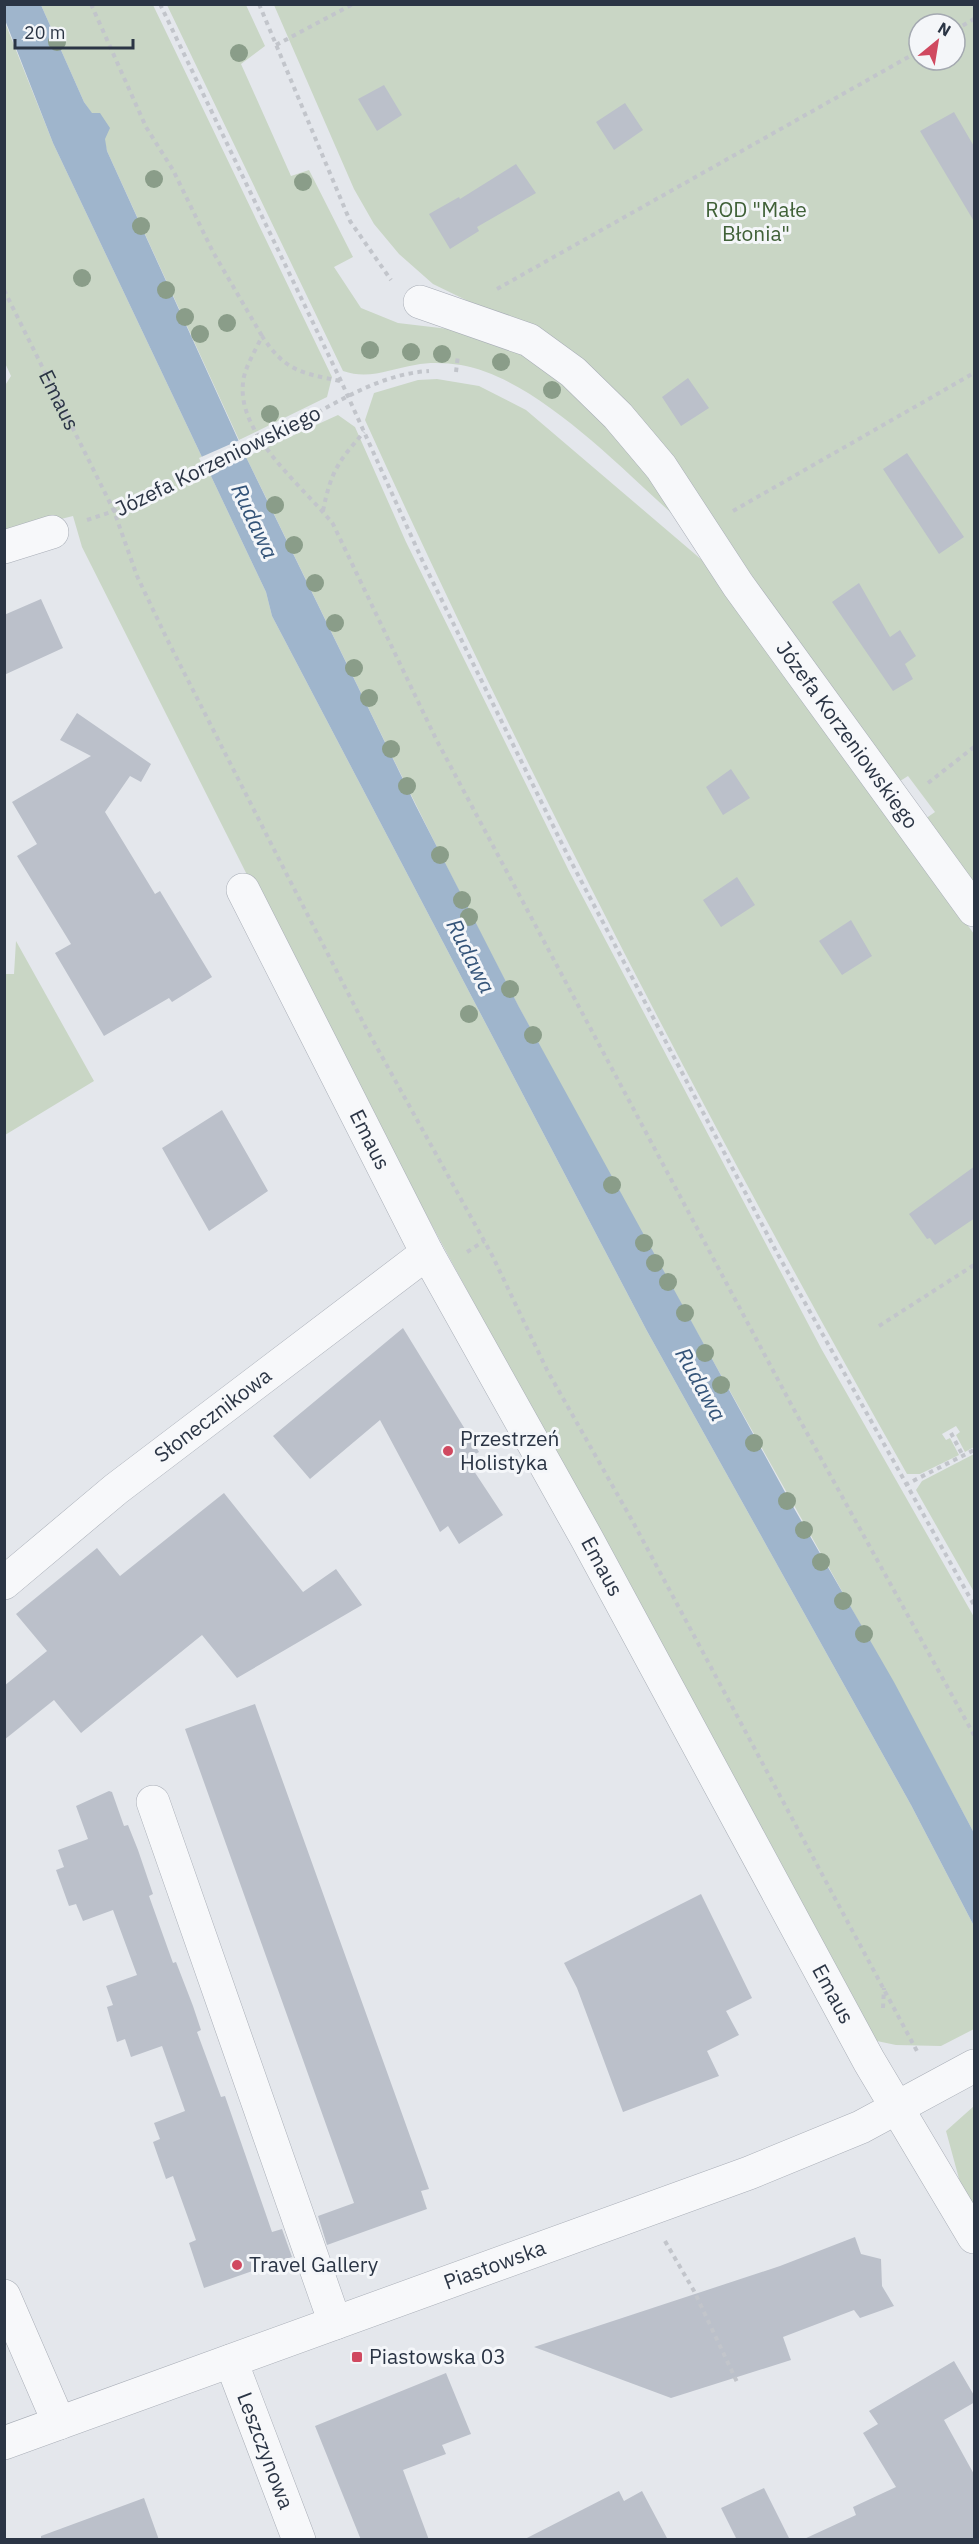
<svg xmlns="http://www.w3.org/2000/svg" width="979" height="2544" font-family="'IBM Plex Sans',sans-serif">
	<rect width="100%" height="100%" fill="#e4e7ec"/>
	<path fill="#c9d6c5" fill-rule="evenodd" d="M 41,5 L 153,5 L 332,377 L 327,397 L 239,440 L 107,151 C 103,133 95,117 84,102 Z
		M 167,5 L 246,5 L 265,46 L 241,64 L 291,176 L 309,170 L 353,257 L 334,267 L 361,308 L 398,323 L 474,332 L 507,341 L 589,397 L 687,527 C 627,475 540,379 461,365 C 446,363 430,362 415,365 C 390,369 369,380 343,371 Z
		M 274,5 L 974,5 L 974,886 L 925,819 L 935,812 L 908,776 L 897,783 L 714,522 L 472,303 L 433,284 L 399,254 L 374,224 L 354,189 ZM 919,24 L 955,24 L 955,60 L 919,60 Z
		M 4,20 L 53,143 L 266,592 L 272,616 L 647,1331 L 911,1805 L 974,1926 L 974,2029 L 941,2046 L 896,2045 L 872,2040 L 307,994 L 82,547 L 73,516 L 5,533 L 4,387 L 11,376 L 4,361 Z
		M 437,379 L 479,386 L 526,410 L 716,572 L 974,934 L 974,1447 L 965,1452 L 956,1435 L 960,1432 L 956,1426 L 942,1434 L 946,1440 L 950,1438 L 959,1455 L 920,1474 L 907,1474 C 713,1131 528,779 365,420 L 374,393 L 418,380 Z
		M 338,415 L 355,427 L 406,542 L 569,871 L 822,1350 L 974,1617 L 974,1833 C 827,1557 668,1288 521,1011 C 425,829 337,642 246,457 Z
		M 16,941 L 94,1081 L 5,1135 L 5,974 L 14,974 Z
		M 974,1454 L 974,1592 L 916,1490 L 922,1481 Z
		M 974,2106 L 974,2216 L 964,2197 L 946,2131 Z"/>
	<path fill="#9fb5cc" d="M 4,5 L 41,5 L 84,102 L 92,113 L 100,113 L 110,128 L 105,139 L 107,151 L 246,457 L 416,806 L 519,1007 L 791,1503 L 894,1682 L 974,1833 L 974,1926 L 911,1805 L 647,1331 L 272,616 L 266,592 L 53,143 L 5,20 Z"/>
	<path fill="#e4e7ec" d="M 242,439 L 249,456 L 207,475 L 199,458 Z"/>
	<path fill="#bbc0ca" d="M 384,85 L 402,115 L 377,131 L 358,99 Z
		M 625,103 L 643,130 L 614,150 L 596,122 Z
		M 954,112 L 975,148 L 975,223 L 920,131 Z
		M 516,164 L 536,193 L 477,227 L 479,231 L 450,249 L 429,214 L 459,197 L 460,199 Z
		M 688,378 L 709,408 L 681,426 L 662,397 Z
		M 907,453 L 964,537 L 939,554 L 883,469 Z
		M 859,583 L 890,637 L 900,630 L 916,656 L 905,664 L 913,679 L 893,691 L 832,602 Z
		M 41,599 L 63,648 L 4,675 L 4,615 Z
		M 77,713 L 151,764 L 141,782 L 130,776 L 105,812 L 155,894 L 160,891 L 212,977 L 172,1002 L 169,998 L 104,1036 L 55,953 L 71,944 L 17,856 L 37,844 L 12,802 L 91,756 L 60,740 Z
		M 731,769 L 750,798 L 723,815 L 706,787 Z
		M 737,877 L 755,905 L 721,927 L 703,900 Z
		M 851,920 L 872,956 L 842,975 L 819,941 Z
		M 222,1110 L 268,1191 L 209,1231 L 162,1148 Z
		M 975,1166 L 975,1218 L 935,1245 L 930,1238 L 927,1239 L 909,1214 Z
		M 403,1328 L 479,1452 L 466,1459 L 503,1515 L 459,1544 L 448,1526 L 440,1532 L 380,1420 L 310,1479 L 273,1436 Z
		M 224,1493 L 303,1592 L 336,1569 L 362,1605 L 237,1678 L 202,1635 L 81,1733 L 54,1700 L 4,1740 L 4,1686 L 47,1651 L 16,1614 L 97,1548 L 120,1576 Z
		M 255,1704 L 429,2189 L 421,2191 L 427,2209 L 327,2245 L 318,2216 L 354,2203 L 185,1729 Z
		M 109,1791 L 112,1792 L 124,1826 L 128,1825 L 138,1850 L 153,1894 L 149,1896 L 173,1963 L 176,1962 L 193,2006 L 201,2030 L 197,2032 L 221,2097 L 225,2096 L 272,2232 L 282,2229 L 292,2257 L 204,2288 L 189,2243 L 196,2240 L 173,2176 L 166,2179 L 153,2142 L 160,2139 L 154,2123 L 185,2111 L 162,2046 L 131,2057 L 125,2039 L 117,2042 L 107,2007 L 113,2005 L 106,1986 L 137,1975 L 113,1910 L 83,1921 L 76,1904 L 69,1906 L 56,1870 L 64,1867 L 58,1850 L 88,1839 L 76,1806 Z
		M 701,1894 L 752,1998 L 726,2011 L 739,2035 L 707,2051 L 719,2076 L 623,2112 L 577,1988 L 564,1963 Z
		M 855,2237 L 861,2254 L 881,2259 L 882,2286 L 894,2306 L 860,2318 L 854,2310 L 783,2337 L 791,2360 L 671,2398 L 534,2347 L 780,2266 Z
		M 954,2361 L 975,2397 L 975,2402 L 944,2420 L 975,2476 L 975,2540 L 802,2540 L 856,2515 L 853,2507 L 896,2487 L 863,2433 L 878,2424 L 869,2411 Z
		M 446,2373 L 471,2434 L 442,2445 L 446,2454 L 403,2470 L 429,2540 L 361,2540 L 315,2426 Z
		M 764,2488 L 790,2540 L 737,2540 L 721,2508 Z
		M 619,2491 L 624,2501 L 642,2491 L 668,2540 L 523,2540 Z
		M 144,2498 L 159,2540 L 41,2540 L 41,2536 Z"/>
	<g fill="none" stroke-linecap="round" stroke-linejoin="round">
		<g stroke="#a9aeb7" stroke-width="34">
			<g id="minor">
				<path id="s2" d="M 420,302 L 529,340 L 573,372 L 618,416 L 661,467 L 738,585 L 974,910"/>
				<path d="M 4,547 L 52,532"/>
				<path id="s3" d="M 243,890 L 427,1253 L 587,1539 L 869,2061 L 974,2237"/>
				<path id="s4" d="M 4,1583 L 116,1489 L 427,1253"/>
				<path d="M 153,1802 L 335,2323"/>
				<path d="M 4,2296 L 59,2423"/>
				<path id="s5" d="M 231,2361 L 299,2540"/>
				<path id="s6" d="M 4,2443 L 749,2173 L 861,2127 L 974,2066"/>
			</g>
		</g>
		<g stroke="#c2c5cb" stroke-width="4" stroke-dasharray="4.5 4.5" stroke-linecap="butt">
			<path d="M 91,4 L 146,127 L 173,170 L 213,252 L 262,336"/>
			<path d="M 160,4 L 341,381 L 423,562 L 567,854 L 776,1251 L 974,1605"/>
			<path d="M 259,4 L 350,221 L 391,280"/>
			<path d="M 955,30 L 974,19"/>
			<path d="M 276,45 L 353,4"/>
			<path d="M 497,289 L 919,51"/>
			<path id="s1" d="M 4,290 L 114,511 L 137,576 L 167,639 L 285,871 L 365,1026 L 492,1255 L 547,1370 L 633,1522 L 918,2053"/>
			<path d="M 456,372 L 458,355"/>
			<path d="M 340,381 C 301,373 285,371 262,336 C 256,350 244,368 243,383 C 237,435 304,487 333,524 L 436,739 L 792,1406 L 974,1735"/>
			<path d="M 294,425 C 337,403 379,374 429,371"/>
			<path d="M 323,511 C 331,471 338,462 364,432"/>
			<path d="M 733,511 L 974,373"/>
			<path d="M 87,520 L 114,511 L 158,488"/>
			<path d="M 928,783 L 974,747"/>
			<path d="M 467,1252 L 484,1241"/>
			<path d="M 879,1326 L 974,1265"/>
			<path d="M 951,1433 L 963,1456"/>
			<path d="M 905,1485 L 974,1450"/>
			<path d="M 883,2008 L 884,1988"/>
			<path d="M 665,2241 L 694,2291 L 737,2382"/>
		</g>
		<use href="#minor" stroke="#f7f8fa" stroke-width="33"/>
		<path stroke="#c2c5cb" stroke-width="4" stroke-dasharray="4.5 4.5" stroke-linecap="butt" d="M 158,488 L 294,425"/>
	</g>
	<g fill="#8a9d89">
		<circle cx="57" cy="42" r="9"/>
		<circle cx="239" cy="53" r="9"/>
		<circle cx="154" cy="179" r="9"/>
		<circle cx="303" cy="182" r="9"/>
		<circle cx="141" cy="226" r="9"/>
		<circle cx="82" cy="278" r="9"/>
		<circle cx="166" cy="290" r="9"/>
		<circle cx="185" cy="317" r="9"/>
		<circle cx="227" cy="323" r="9"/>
		<circle cx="200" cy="334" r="9"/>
		<circle cx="370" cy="350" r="9"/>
		<circle cx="411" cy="352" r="9"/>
		<circle cx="442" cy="354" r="9"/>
		<circle cx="501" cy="362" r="9"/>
		<circle cx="552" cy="390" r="9"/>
		<circle cx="270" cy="414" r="9"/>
		<circle cx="275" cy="505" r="9"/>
		<circle cx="294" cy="545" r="9"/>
		<circle cx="315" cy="583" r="9"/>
		<circle cx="335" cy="623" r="9"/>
		<circle cx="354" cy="668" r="9"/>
		<circle cx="369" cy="698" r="9"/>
		<circle cx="391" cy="749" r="9"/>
		<circle cx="407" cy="786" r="9"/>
		<circle cx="440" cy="855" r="9"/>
		<circle cx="462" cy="900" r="9"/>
		<circle cx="469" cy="917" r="9"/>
		<circle cx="510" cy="989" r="9"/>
		<circle cx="469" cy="1014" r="9"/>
		<circle cx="533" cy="1035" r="9"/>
		<circle cx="612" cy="1185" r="9"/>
		<circle cx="644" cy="1243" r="9"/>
		<circle cx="655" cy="1263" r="9"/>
		<circle cx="668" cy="1282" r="9"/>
		<circle cx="685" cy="1313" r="9"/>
		<circle cx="705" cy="1353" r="9"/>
		<circle cx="721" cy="1385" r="9"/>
		<circle cx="754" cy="1443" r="9"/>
		<circle cx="787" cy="1501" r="9"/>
		<circle cx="804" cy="1530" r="9"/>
		<circle cx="821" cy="1562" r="9"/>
		<circle cx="843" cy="1601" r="9"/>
		<circle cx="864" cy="1634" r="9"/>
	</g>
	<g fill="#d04960" stroke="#f4f6f9" stroke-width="2">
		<circle cx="448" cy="1451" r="6"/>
		<circle cx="237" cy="2265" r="6"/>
		<rect x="351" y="2351" width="12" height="12" rx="3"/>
	</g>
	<g text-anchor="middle" stroke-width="6" stroke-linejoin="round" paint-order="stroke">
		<g font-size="21" fill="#406138" stroke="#f4f6f9">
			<text x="756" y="217">ROD "Małe<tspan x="756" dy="24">Błonia"</tspan></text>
		</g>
		<g font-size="21" fill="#2b3545" stroke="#f4f6f9">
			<text dy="7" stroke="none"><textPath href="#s1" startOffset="123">Emaus</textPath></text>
			<text transform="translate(218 461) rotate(-26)" y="7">Józefa Korzeniowskiego</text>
			<text dy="7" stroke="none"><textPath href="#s2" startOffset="626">Józefa Korzeniowskiego</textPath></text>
			<text dy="7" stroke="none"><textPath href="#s3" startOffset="280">Emaus</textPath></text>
			<text dy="7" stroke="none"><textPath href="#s4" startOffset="268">Słonecznikowa</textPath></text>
			<text dy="7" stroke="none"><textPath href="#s3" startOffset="766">Emaus</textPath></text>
			<text dy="7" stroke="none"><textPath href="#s3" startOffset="1252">Emaus</textPath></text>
			<text dy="7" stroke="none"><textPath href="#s6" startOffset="522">Piastowska</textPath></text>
			<text dy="7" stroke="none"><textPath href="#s5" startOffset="96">Leszczynowa</textPath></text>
		</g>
		<g font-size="21" fill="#2b3545" stroke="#f4f6f9" text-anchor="start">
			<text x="460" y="1446">Przestrzeń<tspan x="460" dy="24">Holistyka</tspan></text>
			<text x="249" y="2272">Travel Gallery</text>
			<text x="369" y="2364">Piastowska 03</text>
		</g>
		<g font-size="22" font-style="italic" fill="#345479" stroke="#f4f6f9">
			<text transform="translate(255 521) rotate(65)" y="8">Rudawa</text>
			<text transform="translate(471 956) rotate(63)" y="8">Rudawa</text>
			<text transform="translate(701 1384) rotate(61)" y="8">Rudawa</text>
		</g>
	</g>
	<rect width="979" height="2544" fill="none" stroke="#2b3545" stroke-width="12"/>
	<g transform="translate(937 42) rotate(30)"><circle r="28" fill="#f4f6f9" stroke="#a4a9b1" stroke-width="1.5"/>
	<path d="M0-4.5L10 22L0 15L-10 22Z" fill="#d04960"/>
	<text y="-9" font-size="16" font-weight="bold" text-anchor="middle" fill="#2b3545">N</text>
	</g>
	<path d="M15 39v9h118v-9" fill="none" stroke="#2b3545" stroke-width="3"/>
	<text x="24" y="39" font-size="18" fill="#2b3545" stroke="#f4f6f9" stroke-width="4.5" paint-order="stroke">20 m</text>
</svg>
